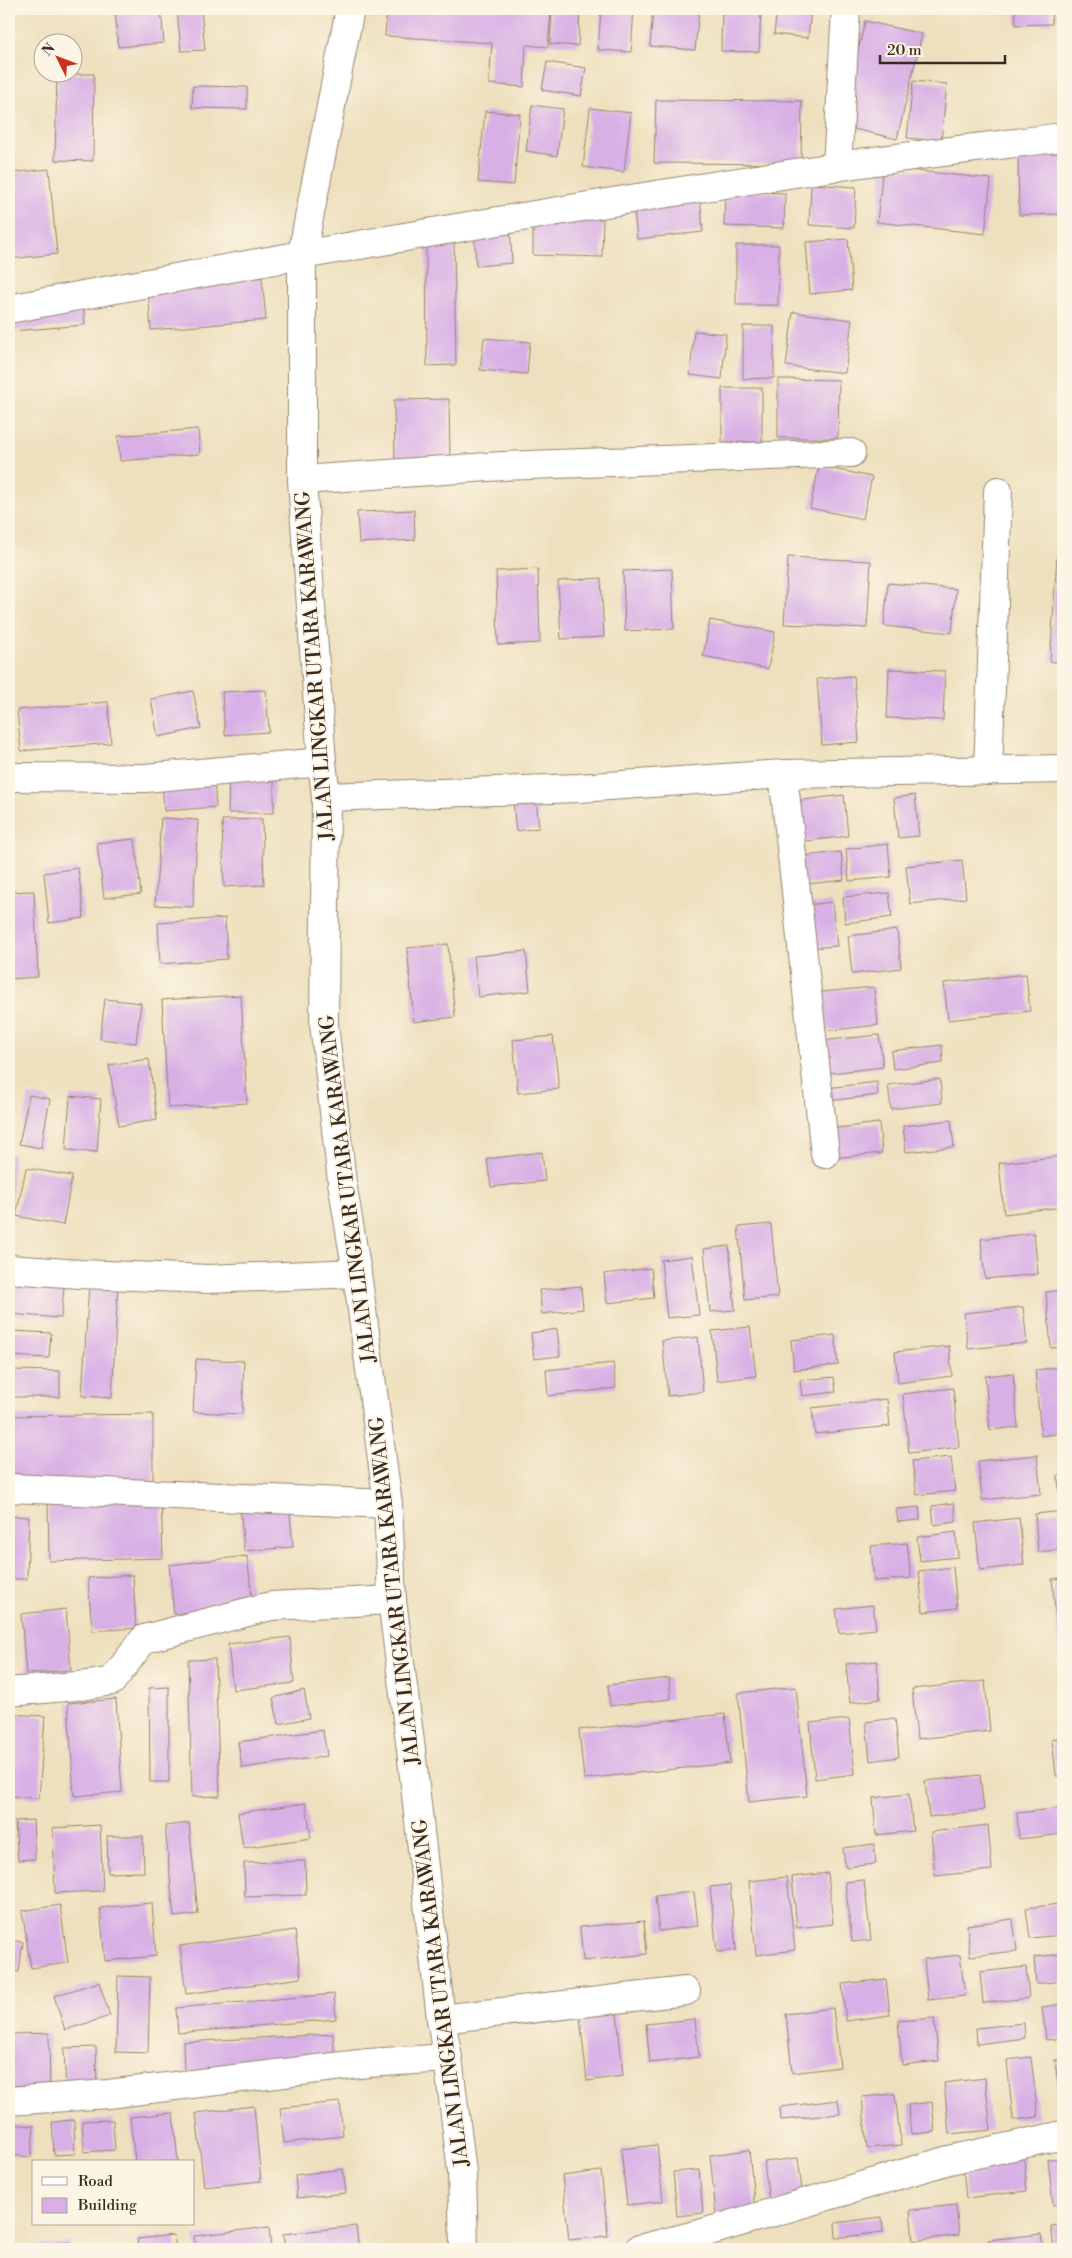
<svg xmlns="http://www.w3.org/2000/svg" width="1072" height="2258" font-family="'Libre Bodoni',serif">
	<rect width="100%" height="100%" fill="#fcf5e5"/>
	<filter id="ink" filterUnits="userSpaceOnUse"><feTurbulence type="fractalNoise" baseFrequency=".02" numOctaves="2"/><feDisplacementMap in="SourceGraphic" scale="10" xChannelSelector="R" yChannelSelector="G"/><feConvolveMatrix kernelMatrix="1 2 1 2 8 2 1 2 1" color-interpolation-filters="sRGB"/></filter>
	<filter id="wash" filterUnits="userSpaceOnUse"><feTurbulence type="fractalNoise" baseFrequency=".0096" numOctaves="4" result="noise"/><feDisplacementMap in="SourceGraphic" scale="20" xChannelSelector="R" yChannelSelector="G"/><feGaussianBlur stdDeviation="1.12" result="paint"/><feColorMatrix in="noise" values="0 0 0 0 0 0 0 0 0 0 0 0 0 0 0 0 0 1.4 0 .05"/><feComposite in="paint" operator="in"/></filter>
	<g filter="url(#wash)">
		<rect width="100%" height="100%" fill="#eee0be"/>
		<g id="blocks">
			<path fill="#d8b0e6" d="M 115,9 L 161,9 L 164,43 L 118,47 Z
				M 177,9 L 201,9 L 205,50 L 181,51 Z
				M 387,9 L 551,9 L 548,47 L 526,45 L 524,87 L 489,84 L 492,43 L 385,36 Z
				M 552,9 L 580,9 L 578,46 L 550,44 Z
				M 601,9 L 634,9 L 631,52 L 598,50 Z
				M 653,9 L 699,9 L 695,50 L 650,46 Z
				M 722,9 L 761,9 L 759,52 L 721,51 Z
				M 777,9 L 811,9 L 808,38 L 774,34 Z
				M 1015,9 L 1051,9 L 1052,24 L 1016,25 Z
				M 865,21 L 922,34 L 897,139 L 841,126 Z
				M 547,62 L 586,68 L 581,96 L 542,90 Z
				M 57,74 L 94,74 L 93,161 L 55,160 Z
				M 913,81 L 947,84 L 941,141 L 907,138 Z
				M 193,86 L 247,87 L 247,109 L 192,108 Z
				M 656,100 L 802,101 L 801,164 L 654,163 Z
				M 532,105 L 563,109 L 557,156 L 526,151 Z
				M 590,108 L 631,113 L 624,172 L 583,167 Z
				M 485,111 L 520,114 L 514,185 L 478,182 Z
				M 1063,153 L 1063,214 L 1019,215 L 1018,154 Z
				M 883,167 L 991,179 L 985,234 L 877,222 Z
				M 49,169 L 57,254 L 9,259 L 9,173 Z
				M 811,184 L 856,187 L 854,228 L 809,225 Z
				M 725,191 L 785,193 L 784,228 L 724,226 Z
				M 700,194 L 703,232 L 637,239 L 633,201 Z
				M 533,218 L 603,219 L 602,257 L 533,255 Z
				M 510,223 L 512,263 L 476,266 L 474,226 Z
				M 426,239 L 454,239 L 456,365 L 427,366 Z
				M 848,239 L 852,290 L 810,294 L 806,242 Z
				M 736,245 L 779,245 L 778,305 L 736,305 Z
				M 262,277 L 266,320 L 151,330 L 148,287 Z
				M 83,303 L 85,325 L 12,331 L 11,310 Z
				M 793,312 L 852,320 L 845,373 L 786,366 Z
				M 743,326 L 774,326 L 774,378 L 743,379 Z
				M 694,331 L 726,334 L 722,379 L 690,375 Z
				M 484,338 L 530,342 L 527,374 L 480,370 Z
				M 778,379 L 839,380 L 838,438 L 778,438 Z
				M 722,388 L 762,388 L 762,442 L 722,442 Z
				M 449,399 L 450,460 L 395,461 L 394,400 Z
				M 198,429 L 200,454 L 120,461 L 118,436 Z
				M 819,466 L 872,477 L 863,519 L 810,508 Z
				M 414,510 L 415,540 L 359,543 L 357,512 Z
				M 1057,556 L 1063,556 L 1063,662 L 1050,662 Z
				M 788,557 L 871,561 L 867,628 L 784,624 Z
				M 538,569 L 540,643 L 498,645 L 496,571 Z
				M 672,569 L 674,629 L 625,631 L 623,571 Z
				M 601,578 L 604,637 L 561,639 L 558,581 Z
				M 888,583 L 956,589 L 952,633 L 884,626 Z
				M 710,620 L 775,632 L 768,669 L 703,656 Z
				M 889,669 L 945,671 L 943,720 L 887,718 Z
				M 854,676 L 859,742 L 822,745 L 817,679 Z
				M 266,690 L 269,732 L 225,735 L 222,692 Z
				M 193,691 L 201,728 L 158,737 L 151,699 Z
				M 108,702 L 111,743 L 21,751 L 17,710 Z
				M 229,774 L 274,774 L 274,813 L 228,813 Z
				M 214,777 L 216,807 L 164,811 L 162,781 Z
				M 844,795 L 848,836 L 799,842 L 795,801 Z
				M 915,795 L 919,836 L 898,838 L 894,798 Z
				M 536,799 L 539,828 L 516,831 L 513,802 Z
				M 161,818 L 198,820 L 193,907 L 155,905 Z
				M 262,819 L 264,885 L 224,887 L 222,820 Z
				M 135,839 L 141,894 L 104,898 L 97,843 Z
				M 888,844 L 891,877 L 849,881 L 846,849 Z
				M 841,852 L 844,880 L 798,885 L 794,857 Z
				M 962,860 L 966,898 L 910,904 L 906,866 Z
				M 78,868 L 84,918 L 49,923 L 44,873 Z
				M 34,891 L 38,977 L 9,979 L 9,892 Z
				M 889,893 L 892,917 L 845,923 L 843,897 Z
				M 832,902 L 837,946 L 810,948 L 806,905 Z
				M 225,918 L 227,959 L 160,964 L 158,923 Z
				M 897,930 L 901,968 L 852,974 L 848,936 Z
				M 448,944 L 455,1017 L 414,1022 L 407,948 Z
				M 526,951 L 530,991 L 478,997 L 474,956 Z
				M 1026,974 L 1030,1011 L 948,1020 L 944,983 Z
				M 874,987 L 878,1025 L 815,1032 L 811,993 Z
				M 241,995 L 247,1103 L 168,1108 L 162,1000 Z
				M 105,999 L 141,1003 L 136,1043 L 100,1039 Z
				M 879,1035 L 883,1067 L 822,1074 L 819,1041 Z
				M 553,1036 L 559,1089 L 518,1093 L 513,1040 Z
				M 942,1045 L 943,1063 L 893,1069 L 891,1051 Z
				M 149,1059 L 157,1120 L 119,1126 L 109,1065 Z
				M 940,1079 L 942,1103 L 891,1109 L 888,1085 Z
				M 877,1082 L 878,1095 L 828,1101 L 827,1088 Z
				M 29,1095 L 50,1099 L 41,1148 L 19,1144 Z
				M 70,1096 L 101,1099 L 97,1152 L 66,1150 Z
				M 951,1120 L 954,1147 L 906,1152 L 903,1126 Z
				M 879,1123 L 882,1153 L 832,1158 L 829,1129 Z
				M 542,1152 L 545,1181 L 491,1187 L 487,1159 Z
				M 9,1154 L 13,1154 L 11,1208 L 9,1208 Z
				M 1063,1156 L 1063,1207 L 1004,1214 L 999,1163 Z
				M 26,1168 L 72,1176 L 63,1225 L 16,1216 Z
				M 771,1224 L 778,1297 L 745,1300 L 738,1227 Z
				M 1034,1233 L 1038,1274 L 985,1279 L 981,1239 Z
				M 729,1246 L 735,1310 L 710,1312 L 704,1249 Z
				M 692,1256 L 699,1315 L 667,1318 L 661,1260 Z
				M 651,1268 L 654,1298 L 607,1303 L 604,1274 Z
				M 11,1283 L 64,1287 L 61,1318 L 9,1314 Z
				M 89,1283 L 118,1285 L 112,1398 L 82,1396 Z
				M 581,1286 L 583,1309 L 542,1314 L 539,1290 Z
				M 1063,1290 L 1063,1347 L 1051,1348 L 1046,1292 Z
				M 1023,1307 L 1027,1343 L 968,1349 L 964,1313 Z
				M 750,1327 L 756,1376 L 717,1381 L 712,1331 Z
				M 557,1329 L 560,1356 L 534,1359 L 531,1333 Z
				M 12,1331 L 51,1333 L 49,1358 L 10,1356 Z
				M 835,1335 L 838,1365 L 794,1370 L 791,1340 Z
				M 698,1337 L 703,1392 L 668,1396 L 662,1341 Z
				M 949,1346 L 952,1376 L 898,1383 L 895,1352 Z
				M 196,1359 L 244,1361 L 242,1414 L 193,1412 Z
				M 613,1363 L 616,1388 L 548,1396 L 546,1370 Z
				M 1062,1367 L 1063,1433 L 1041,1436 L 1035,1370 Z
				M 9,1370 L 60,1371 L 60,1397 L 9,1397 Z
				M 1013,1373 L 1018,1427 L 990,1430 L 985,1376 Z
				M 834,1377 L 836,1392 L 802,1396 L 800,1380 Z
				M 953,1388 L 959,1447 L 909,1453 L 903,1394 Z
				M 887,1399 L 890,1426 L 815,1434 L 812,1408 Z
				M 153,1414 L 153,1481 L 9,1483 L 9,1416 Z
				M 1037,1455 L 1041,1494 L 982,1500 L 978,1461 Z
				M 951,1457 L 955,1491 L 917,1495 L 912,1461 Z
				M 1063,1475 L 1063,1502 L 1060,1502 L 1058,1476 Z
				M 161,1495 L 163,1558 L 49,1561 L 48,1498 Z
				M 289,1503 L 293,1547 L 244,1551 L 240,1507 Z
				M 954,1503 L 956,1522 L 934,1525 L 932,1506 Z
				M 919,1507 L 920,1520 L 898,1522 L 896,1509 Z
				M 1063,1511 L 1063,1549 L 1038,1552 L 1035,1514 Z
				M 9,1516 L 29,1517 L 27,1579 L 9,1579 Z
				M 1019,1518 L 1024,1565 L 980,1570 L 975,1523 Z
				M 956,1532 L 958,1557 L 920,1561 L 917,1537 Z
				M 907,1543 L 911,1578 L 874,1581 L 871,1546 Z
				M 247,1556 L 253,1605 L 174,1614 L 169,1565 Z
				M 953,1567 L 957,1608 L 923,1612 L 919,1571 Z
				M 133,1575 L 136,1628 L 92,1631 L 88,1578 Z
				M 1063,1578 L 1063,1679 L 1062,1679 L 1052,1579 Z
				M 873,1605 L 876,1629 L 839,1633 L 836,1609 Z
				M 66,1609 L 71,1670 L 26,1674 L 21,1614 Z
				M 290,1637 L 294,1683 L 233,1690 L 228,1644 Z
				M 215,1659 L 220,1796 L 192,1797 L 188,1660 Z
				M 877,1661 L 880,1699 L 850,1703 L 846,1664 Z
				M 669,1678 L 671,1699 L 610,1706 L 608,1685 Z
				M 985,1681 L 990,1731 L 917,1739 L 912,1689 Z
				M 169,1687 L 169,1782 L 150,1782 L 149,1688 Z
				M 796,1687 L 807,1796 L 749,1802 L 738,1693 Z
				M 304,1690 L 309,1718 L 279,1724 L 273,1698 Z
				M 116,1699 L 122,1792 L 74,1796 L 68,1703 Z
				M 9,1714 L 45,1716 L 39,1798 L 9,1796 Z
				M 725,1714 L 730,1763 L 584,1779 L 579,1730 Z
				M 895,1718 L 899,1757 L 870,1761 L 866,1722 Z
				M 849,1719 L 855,1774 L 815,1779 L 810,1723 Z
				M 323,1730 L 327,1756 L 242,1768 L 238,1742 Z
				M 1063,1738 L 1063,1776 L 1056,1776 L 1052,1739 Z
				M 980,1775 L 984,1810 L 929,1817 L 925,1781 Z
				M 909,1794 L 913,1831 L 876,1835 L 873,1798 Z
				M 306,1803 L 311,1838 L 243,1848 L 238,1813 Z
				M 1062,1808 L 1063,1834 L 1019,1839 L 1017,1813 Z
				M 33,1820 L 35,1859 L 18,1860 L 15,1821 Z
				M 189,1823 L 198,1914 L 174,1917 L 165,1826 Z
				M 100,1825 L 103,1891 L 55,1893 L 53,1828 Z
				M 988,1825 L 992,1870 L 935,1876 L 931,1832 Z
				M 107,1836 L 143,1836 L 144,1872 L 108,1873 Z
				M 874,1844 L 876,1864 L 845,1867 L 843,1848 Z
				M 305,1861 L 306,1895 L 245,1897 L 244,1863 Z
				M 828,1873 L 833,1924 L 797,1928 L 792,1877 Z
				M 787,1877 L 795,1950 L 756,1955 L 749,1881 Z
				M 864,1880 L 871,1940 L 852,1942 L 845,1882 Z
				M 730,1885 L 736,1950 L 717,1952 L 710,1887 Z
				M 694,1892 L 698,1926 L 659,1931 L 655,1896 Z
				M 152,1903 L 156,1956 L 105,1961 L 100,1908 Z
				M 1059,1904 L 1063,1935 L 1030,1938 L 1026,1908 Z
				M 60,1905 L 68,1963 L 31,1968 L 22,1911 Z
				M 1013,1919 L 1017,1951 L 970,1956 L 967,1925 Z
				M 644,1921 L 647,1954 L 583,1961 L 580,1927 Z
				M 295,1930 L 301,1978 L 186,1994 L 180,1946 Z
				M 9,1940 L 23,1942 L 19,1972 L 9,1971 Z
				M 1063,1954 L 1063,1981 L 1036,1984 L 1034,1957 Z
				M 960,1955 L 965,1996 L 928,2000 L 924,1959 Z
				M 1026,1967 L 1029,1998 L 983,2003 L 980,1972 Z
				M 118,1976 L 150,1977 L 148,2053 L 116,2052 Z
				M 886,1979 L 890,2015 L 846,2021 L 842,1984 Z
				M 99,1982 L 110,2016 L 65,2030 L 54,1996 Z
				M 334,1994 L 336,2019 L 178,2033 L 176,2008 Z
				M 1063,2004 L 1063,2038 L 1046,2040 L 1042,2007 Z
				M 833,2008 L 840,2067 L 792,2073 L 786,2014 Z
				M 617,2013 L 623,2076 L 587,2081 L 580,2017 Z
				M 934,2018 L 939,2061 L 902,2065 L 898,2021 Z
				M 695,2019 L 699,2057 L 650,2063 L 646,2024 Z
				M 1024,2023 L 1025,2038 L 977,2044 L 976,2028 Z
				M 49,2033 L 50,2095 L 9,2096 L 9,2034 Z
				M 333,2034 L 335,2064 L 184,2072 L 183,2042 Z
				M 96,2047 L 97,2089 L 66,2091 L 64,2048 Z
				M 1031,2057 L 1038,2117 L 1013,2120 L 1007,2060 Z
				M 1063,2059 L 1063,2112 L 1061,2112 L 1055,2060 Z
				M 985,2078 L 991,2130 L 949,2134 L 944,2083 Z
				M 895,2094 L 901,2145 L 867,2148 L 862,2097 Z
				M 838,2100 L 840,2114 L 781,2120 L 780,2107 Z
				M 340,2102 L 343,2136 L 284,2143 L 280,2108 Z
				M 932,2102 L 935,2132 L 911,2134 L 908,2105 Z
				M 254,2106 L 261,2181 L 204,2187 L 196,2113 Z
				M 173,2113 L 178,2162 L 135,2162 L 130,2117 Z
				M 74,2120 L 75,2154 L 54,2155 L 52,2122 Z
				M 113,2120 L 115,2150 L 84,2152 L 82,2121 Z
				M 9,2124 L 34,2126 L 31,2157 L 9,2155 Z
				M 657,2145 L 663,2201 L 627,2205 L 621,2149 Z
				M 749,2150 L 755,2210 L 716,2215 L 710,2155 Z
				M 1023,2151 L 1027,2191 L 966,2198 L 962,2158 Z
				M 798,2158 L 803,2198 L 769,2202 L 764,2162 Z
				M 1063,2158 L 1063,2204 L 1053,2205 L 1048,2159 Z
				M 343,2169 L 346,2193 L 297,2198 L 295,2175 Z
				M 699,2170 L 703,2213 L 677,2216 L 673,2172 Z
				M 601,2171 L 608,2236 L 569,2240 L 562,2176 Z
				M 956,2205 L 959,2235 L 913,2241 L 910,2210 Z
				M 882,2217 L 883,2232 L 836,2238 L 835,2223 Z
				M 1063,2225 L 1063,2249 L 1054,2249 L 1051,2226 Z
				M 356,2226 L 359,2249 L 285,2249 L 283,2234 Z
				M 269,2227 L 271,2249 L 196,2249 L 194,2236 Z
				M 1041,2234 L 1043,2249 L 989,2249 L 988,2240 Z
				M 174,2235 L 176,2249 L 139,2249 L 137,2239 Z
				M 70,2242 L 71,2249 L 29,2249 L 29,2247 Z"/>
		</g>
	</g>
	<g filter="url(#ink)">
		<use href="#blocks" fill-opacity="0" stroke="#94856e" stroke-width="1"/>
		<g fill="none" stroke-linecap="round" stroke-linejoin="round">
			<g stroke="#94856e" stroke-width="30">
				<path id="minor" d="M 837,167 L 846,9
					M 9,309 C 283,257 558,209 834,167 C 910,155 987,147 1063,137
					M 302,480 L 502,466 L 851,453
					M 988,771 L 998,491
					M 783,774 L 825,1154
					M 9,777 L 145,778 L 322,762
					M 9,1269 L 80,1274 L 209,1279 L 357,1273
					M 9,1488 L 388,1504
					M 9,1692 L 88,1685 L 112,1681 L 144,1639 L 271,1606 L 392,1600
					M 441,2019 L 686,1991
					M 9,2101 L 108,2094 L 368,2063 L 448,2058
					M 639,2249 L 703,2233 L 949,2160 L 1063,2135"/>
			</g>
			<g stroke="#94856e" stroke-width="30">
				<path id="tertiary" d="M 326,797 L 579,788 L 783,774 L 1063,769"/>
			</g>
			<g stroke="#94856e" stroke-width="30">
				<path id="primary" d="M 350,9 L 302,254 L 302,480 L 322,762 L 326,797 L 324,1024 L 342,1182 L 357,1273 L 388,1504 L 392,1600 L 411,1750 L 441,2019 L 448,2058 L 462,2172 L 464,2249"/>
			</g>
			<use href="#minor" stroke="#fff" stroke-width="28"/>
			<use href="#tertiary" stroke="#fff" stroke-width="28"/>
			<use href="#primary" stroke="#fff" stroke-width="28"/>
		</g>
	</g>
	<g text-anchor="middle" stroke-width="4" stroke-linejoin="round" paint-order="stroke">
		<g font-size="20" fill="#3b2a1e" stroke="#fcf5e5">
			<text transform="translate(314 666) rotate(-94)" y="7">JALAN LINGKAR UTARA KARAWANG</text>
			<text transform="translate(347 1189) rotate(-97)" y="7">JALAN LINGKAR UTARA KARAWANG</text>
			<text transform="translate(394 1591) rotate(-96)" y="7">JALAN LINGKAR UTARA KARAWANG</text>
			<text transform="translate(440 1993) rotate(-97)" y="7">JALAN LINGKAR UTARA KARAWANG</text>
		</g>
	</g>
	<rect width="1072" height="2258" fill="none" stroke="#fcf5e5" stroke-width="30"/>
	<rect x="32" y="2160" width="162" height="65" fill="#fcf5e5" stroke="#afa495"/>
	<rect x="42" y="2177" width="25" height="8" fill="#ffffff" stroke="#afa495"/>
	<text x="78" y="2186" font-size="15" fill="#3b2a1e">Road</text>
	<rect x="42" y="2198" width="25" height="15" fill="#d8b0e6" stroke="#afa495"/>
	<text x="78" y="2210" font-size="15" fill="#3b2a1e">Building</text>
	<g transform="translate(58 58) rotate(312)"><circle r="24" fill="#fcf5e5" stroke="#afa495"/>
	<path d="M0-4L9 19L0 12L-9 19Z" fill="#c8321e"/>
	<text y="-8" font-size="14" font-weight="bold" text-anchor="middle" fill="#3b2a1e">N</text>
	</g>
	<path d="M880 55v8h125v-8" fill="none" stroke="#3b2a1e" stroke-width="2.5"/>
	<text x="887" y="55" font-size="15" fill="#3b2a1e" stroke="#fcf5e5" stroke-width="4" paint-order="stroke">20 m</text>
</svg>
